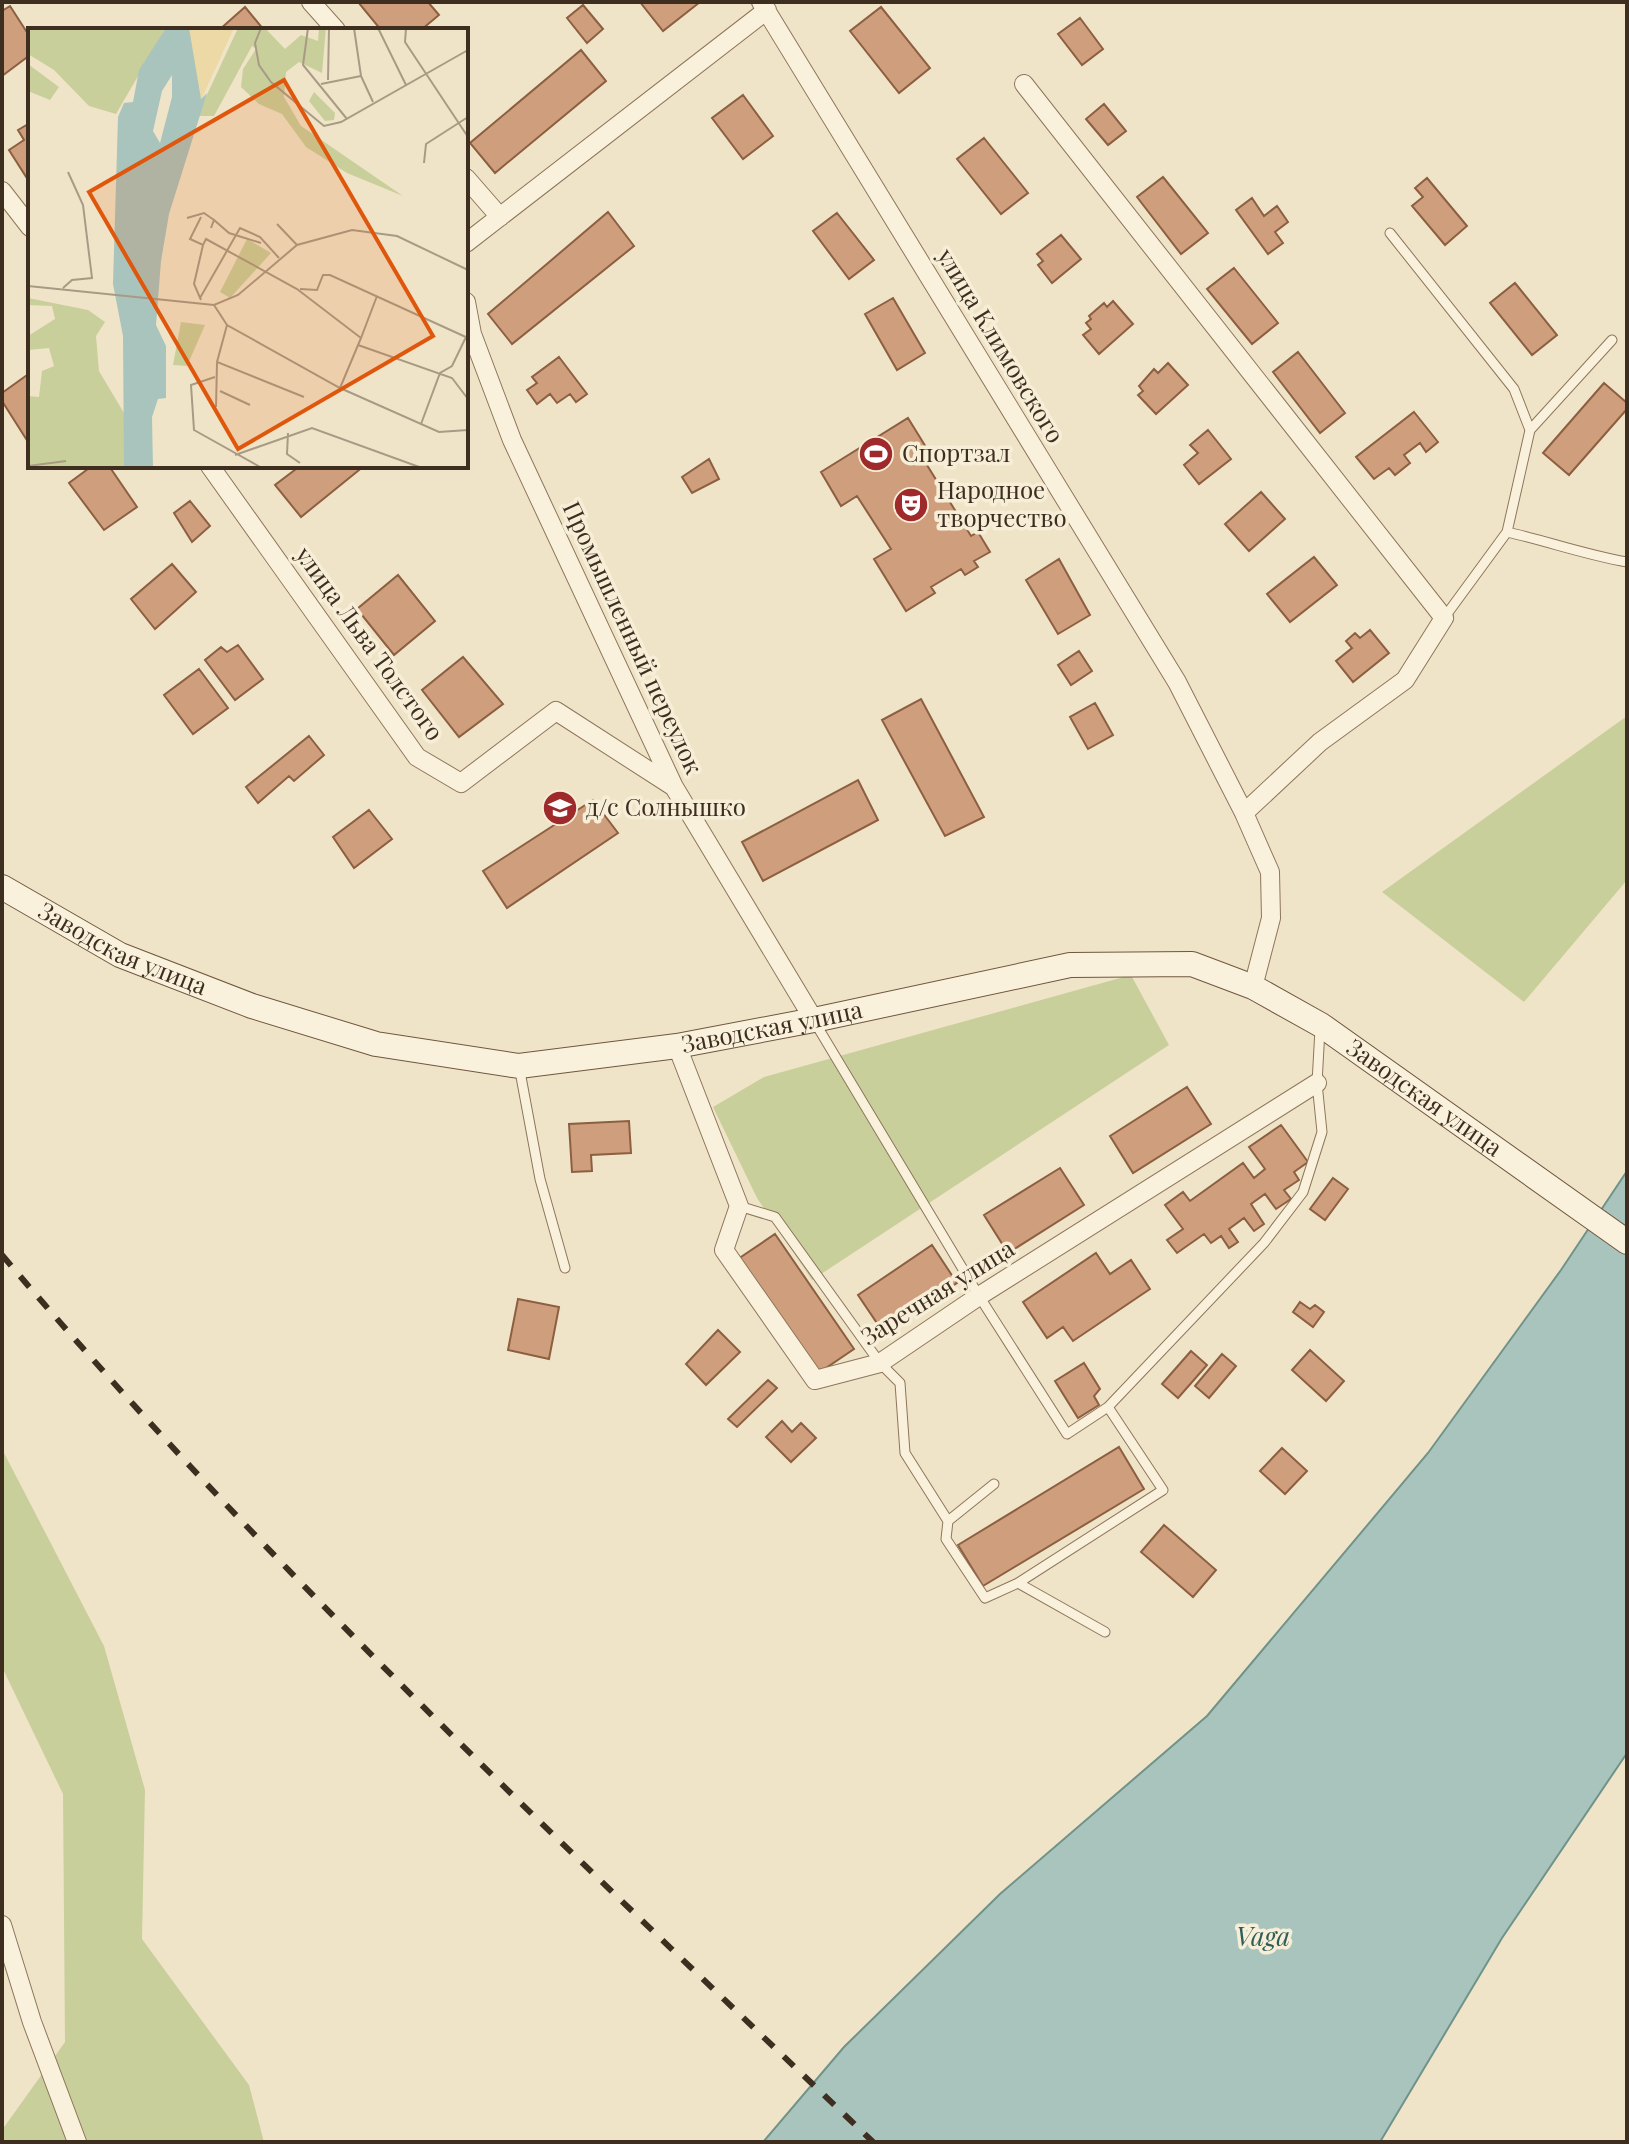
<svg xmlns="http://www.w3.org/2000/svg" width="1629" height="2144" font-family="'Playfair Display',serif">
	<rect width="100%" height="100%" fill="#f0e4c8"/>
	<path fill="#c9cf9b" d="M 1627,716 L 1627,880 L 1524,1002 L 1382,892 Z
		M 1131,975 L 1169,1045 L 812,1280 L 757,1198 L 713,1107 L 764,1077 Z
		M 2,1449 L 104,1646 L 145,1790 L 142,1939 L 249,2085 L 264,2142 L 2,2142 L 2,2130 L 65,2042 L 63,1794 L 2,1667 Z"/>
	<path fill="#a9c4bc" stroke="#6f938a" stroke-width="2" d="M 1627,1171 L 1627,1753 L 1502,1938 L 1380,2142 L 763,2142 L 844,2047 L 1000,1894 L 1207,1716 L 1428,1453 L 1561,1270 Z"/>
	<path fill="#cf9f7d" stroke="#8d5f41" stroke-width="2" d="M 358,2 L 428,2 L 439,15 L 421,30 L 381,30 Z
		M 640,2 L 700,2 L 663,31 Z
		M 583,5 L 603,29 L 587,43 L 567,18 Z
		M 10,6 L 30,37 L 30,55 L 2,76 L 2,11 Z
		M 245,7 L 264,30 L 219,30 Z
		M 881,7 L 930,68 L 899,93 L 850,31 Z
		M 1080,18 L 1103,49 L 1082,65 L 1058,34 Z
		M 581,50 L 606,81 L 495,173 L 470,143 Z
		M 743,95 L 773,136 L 743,159 L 712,118 Z
		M 1104,104 L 1126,131 L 1108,145 L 1086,119 Z
		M 30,123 L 30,183 L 9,150 L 24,140 L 18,130 Z
		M 984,138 L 1028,193 L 1001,214 L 957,159 Z
		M 1163,177 L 1208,233 L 1181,254 L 1137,197 Z
		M 1427,178 L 1467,226 L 1445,245 L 1412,206 L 1423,197 L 1415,188 Z
		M 1252,198 L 1264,216 L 1277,206 L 1288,222 L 1275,232 L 1283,243 L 1268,254 L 1236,210 Z
		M 608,212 L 634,246 L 512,344 L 488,314 Z
		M 837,213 L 874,260 L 849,279 L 813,231 Z
		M 1061,235 L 1081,259 L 1052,283 L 1038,265 L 1043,261 L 1037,254 Z
		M 1234,268 L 1278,323 L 1252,344 L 1207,289 Z
		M 1515,283 L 1557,335 L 1532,355 L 1490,303 Z
		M 893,298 L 925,353 L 897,370 L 865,314 Z
		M 1113,301 L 1133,324 L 1099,354 L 1083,335 L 1091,329 L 1086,323 L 1091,319 L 1089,316 L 1104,303 L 1107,307 Z
		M 1298,352 L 1345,413 L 1320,433 L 1273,372 Z
		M 559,357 L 587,394 L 576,402 L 570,394 L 557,403 L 550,394 L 537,404 L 527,390 L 537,383 L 532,377 Z
		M 1168,363 L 1188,385 L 1156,414 L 1138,395 L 1143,391 L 1139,386 L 1154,369 L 1158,373 Z
		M 30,373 L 30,445 L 2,401 L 2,393 Z
		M 1604,383 L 1627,403 L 1627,409 L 1569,475 L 1543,453 Z
		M 1414,412 L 1438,442 L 1426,452 L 1420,443 L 1404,455 L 1410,463 L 1395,475 L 1389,468 L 1374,479 L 1356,457 Z
		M 908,418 L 929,452 L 922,457 L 971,536 L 978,532 L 990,552 L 974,561 L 978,567 L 965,575 L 961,569 L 931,587 L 935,593 L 906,611 L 874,559 L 891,549 L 857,496 L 841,506 L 821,472 Z
		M 1208,430 L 1231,459 L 1199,484 L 1184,465 L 1198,453 L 1190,445 Z
		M 709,459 L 719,479 L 692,493 L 682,477 Z
		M 92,466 L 109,466 L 137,507 L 104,530 L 69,483 Z
		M 300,466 L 364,466 L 301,517 L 275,485 Z
		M 1261,492 L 1285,519 L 1249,551 L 1225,524 Z
		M 190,501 L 210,526 L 192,542 L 174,513 Z
		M 1314,557 L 1337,585 L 1290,622 L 1267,594 Z
		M 1059,559 L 1090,615 L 1058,634 L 1026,580 Z
		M 172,564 L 196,592 L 155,629 L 131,599 Z
		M 398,575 L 435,621 L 394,655 L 357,609 Z
		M 1370,630 L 1389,653 L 1353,682 L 1336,661 L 1352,648 L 1346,641 L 1355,633 L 1360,638 Z
		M 238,645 L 263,679 L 235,700 L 205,660 L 221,647 L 227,652 Z
		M 1079,651 L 1092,671 L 1071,685 L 1058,665 Z
		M 463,657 L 503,704 L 459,737 L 422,690 Z
		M 199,669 L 228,708 L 193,734 L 164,695 Z
		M 921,699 L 984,817 L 945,836 L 882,720 Z
		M 1095,703 L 1113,735 L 1088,749 L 1070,717 Z
		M 309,736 L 324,755 L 294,781 L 289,776 L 258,803 L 246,787 Z
		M 858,780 L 878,820 L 763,881 L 742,842 Z
		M 593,800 L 618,833 L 507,908 L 483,871 Z
		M 369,810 L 392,839 L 354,868 L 333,837 Z
		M 1187,1087 L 1211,1124 L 1133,1173 L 1110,1136 Z
		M 629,1121 L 631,1153 L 591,1155 L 592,1171 L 572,1172 L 569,1124 Z
		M 1281,1125 L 1308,1162 L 1294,1172 L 1299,1180 L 1284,1190 L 1291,1199 L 1276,1209 L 1265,1194 L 1251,1204 L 1264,1224 L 1254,1231 L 1244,1218 L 1229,1229 L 1238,1242 L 1229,1248 L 1221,1236 L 1211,1243 L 1204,1234 L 1177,1253 L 1167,1240 L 1183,1229 L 1165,1205 L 1183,1192 L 1190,1201 L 1243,1163 L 1254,1178 L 1265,1169 L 1249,1147 Z
		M 1060,1168 L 1084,1205 L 1008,1253 L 984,1215 Z
		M 1333,1178 L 1348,1189 L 1325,1220 L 1310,1209 Z
		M 775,1234 L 854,1349 L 817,1374 L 738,1259 Z
		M 932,1245 L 957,1283 L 883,1332 L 858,1295 Z
		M 1096,1253 L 1110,1274 L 1131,1260 L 1150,1289 L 1073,1341 L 1063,1327 L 1047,1338 L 1023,1302 Z
		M 518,1299 L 559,1307 L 549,1359 L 508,1350 Z
		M 1300,1302 L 1310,1309 L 1315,1305 L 1324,1312 L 1313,1327 L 1293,1312 Z
		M 718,1330 L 740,1352 L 706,1385 L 686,1364 Z
		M 1310,1350 L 1344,1381 L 1326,1401 L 1292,1370 Z
		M 1191,1351 L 1207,1365 L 1178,1398 L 1162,1384 Z
		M 1222,1354 L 1236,1366 L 1209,1398 L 1195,1386 Z
		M 1084,1363 L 1100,1389 L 1094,1396 L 1099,1405 L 1078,1418 L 1055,1381 Z
		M 768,1380 L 777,1388 L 737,1427 L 728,1419 Z
		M 782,1421 L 792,1432 L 801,1423 L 816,1438 L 791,1462 L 766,1437 Z
		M 1119,1447 L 1144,1489 L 983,1586 L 958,1545 Z
		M 1282,1448 L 1307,1471 L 1285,1494 L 1260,1471 Z
		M 1164,1525 L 1216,1570 L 1193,1597 L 1141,1552 Z"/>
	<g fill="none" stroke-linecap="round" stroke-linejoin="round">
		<g stroke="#8d765c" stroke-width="11">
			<path id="lane" d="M 1390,233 L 1514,389 L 1530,430
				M 1507,532 C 1547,541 1586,555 1627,562
				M 1444,618 L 1507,532 L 1530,430 L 1612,340
				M 814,1021 L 979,1296 L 1067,1434 L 1108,1407 L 1163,1490 L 1018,1583
				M 519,1066 L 540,1179 L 565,1268
				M 739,1206 L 775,1217 L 880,1363 L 900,1383 L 905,1453 L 948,1521 L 994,1484
				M 1108,1407 L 1264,1243 L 1303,1192 L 1322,1132 L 1317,1083 L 1320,1029
				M 948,1521 L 946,1539 L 985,1598 L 1018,1583 L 1105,1632"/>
		</g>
		<g stroke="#8d765c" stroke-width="20">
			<path id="street" d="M 311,2 L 336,30
				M 761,2 L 1177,682 L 1244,813 L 1270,872 L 1271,918 L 1253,987
				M 1024,84 L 1444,618 L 1405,680 L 1320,742 L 1244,813
				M 466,178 L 500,217
				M 2,191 L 30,227
				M 466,243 L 767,10
				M 466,302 L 472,334 L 512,440 L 674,787 L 814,1020
				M 210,466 L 417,757 L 461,783 L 556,711 L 674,787
				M 677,1046 L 739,1206 L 724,1250 L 815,1380 L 880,1363 L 979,1296 L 1317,1083
				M 2,1925 L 32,2022 L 77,2142"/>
		</g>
		<g stroke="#6f573f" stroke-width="26">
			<g id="secondary">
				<path id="s1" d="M 2,887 L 120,955 L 252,1006 L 376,1044 L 519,1066 L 677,1046 L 814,1020 L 1070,965 L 1192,964 L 1253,987 L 1321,1025 L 1627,1242"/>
			</g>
		</g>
		<use href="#lane" stroke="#faf1dc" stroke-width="9"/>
		<use href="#street" stroke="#faf1dc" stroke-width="18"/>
		<use href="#secondary" stroke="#faf1dc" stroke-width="24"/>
		<path stroke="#3d2e20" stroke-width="6" stroke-dasharray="14 14" stroke-linecap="butt" d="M 2,1255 C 270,1571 574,1855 873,2142"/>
	</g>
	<defs>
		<g id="stadium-disc" transform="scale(1.8)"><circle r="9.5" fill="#9e2a2b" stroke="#f7eed8"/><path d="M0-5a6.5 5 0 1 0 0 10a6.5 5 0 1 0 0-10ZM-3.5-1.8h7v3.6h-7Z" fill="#fff"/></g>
		<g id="theatre-disc" transform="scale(1.8)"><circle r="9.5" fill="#9e2a2b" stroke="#f7eed8"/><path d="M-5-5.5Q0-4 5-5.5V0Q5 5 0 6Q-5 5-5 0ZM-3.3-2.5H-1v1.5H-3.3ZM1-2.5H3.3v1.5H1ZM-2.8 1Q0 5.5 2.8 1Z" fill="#fff"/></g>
		<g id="school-disc" transform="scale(1.8)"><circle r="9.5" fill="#9e2a2b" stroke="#f7eed8"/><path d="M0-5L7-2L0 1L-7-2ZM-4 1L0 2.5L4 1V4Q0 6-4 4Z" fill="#fff"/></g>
	</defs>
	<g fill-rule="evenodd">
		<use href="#stadium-disc" x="876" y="454"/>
		<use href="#theatre-disc" x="911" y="505"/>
		<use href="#school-disc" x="560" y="808"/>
	</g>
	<g text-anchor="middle" stroke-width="7" stroke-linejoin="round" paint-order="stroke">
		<g font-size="24" fill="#3d2e20" stroke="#f7eed8">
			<text transform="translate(1000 346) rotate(59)" y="8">улица Климовского</text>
			<text transform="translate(632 638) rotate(65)" y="8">Промышленный переулок</text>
			<text transform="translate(369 644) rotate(54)" y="8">улица Льва Толстого</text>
			<text dy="8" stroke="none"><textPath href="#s1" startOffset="136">Заводская улица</textPath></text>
			<text dy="8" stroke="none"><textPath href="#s1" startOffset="808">Заводская улица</textPath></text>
			<text dy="8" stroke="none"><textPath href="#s1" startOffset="1504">Заводская улица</textPath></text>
			<text transform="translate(938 1293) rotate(-32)" y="8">Заречная улица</text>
		</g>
		<g font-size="24" fill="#3d2e20" stroke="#f7eed8" text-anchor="start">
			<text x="902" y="462">Спортзал</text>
			<text x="937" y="499">Народное<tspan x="937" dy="28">творчество</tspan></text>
			<text x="586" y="816">д/с Солнышко</text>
		</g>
		<g font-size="26" font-style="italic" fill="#2f5d5a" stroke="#f7eed8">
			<text x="1263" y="1946">Vaga</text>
		</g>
	</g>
	<g transform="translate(28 28)">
		<rect width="440" height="440" fill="#f0e4c8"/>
		<path d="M 0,0 L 138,0 L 88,86 L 61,78 L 26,42 L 0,26 ZM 210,0 L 237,0 L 257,21 L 273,7 L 290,13 L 291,0 L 298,0 L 294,45 L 271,34 L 258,44 L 256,69 L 273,98 L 375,168 L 319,145 L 278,119 L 254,86 L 231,76 L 213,59 L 215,41 L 228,21 L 224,18 L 186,88 L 169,88 ZM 0,36 L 31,59 L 22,72 L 0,63 ZM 286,64 L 307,85 L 306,92 L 297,93 L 281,73 ZM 219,211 L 243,225 L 202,270 L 192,264 ZM 0,270 L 60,282 L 77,294 L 68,308 L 71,343 L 96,385 L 96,440 L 0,440 L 0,368 L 11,369 L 14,343 L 26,338 L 21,320 L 0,322 L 0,308 L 27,291 L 24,278 L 0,277 ZM 153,294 L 177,297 L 159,338 L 145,337 Z" fill="#c9cf9b"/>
		<path d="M 160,0 L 206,0 L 173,72 L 165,42 Z" fill="#ecd9a5"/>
		<path d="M 138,0 L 161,0 L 173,71 L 179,65 L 141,186 L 133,233 L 128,297 L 138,318 L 138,370 L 130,371 L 124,389 L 125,440 L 96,440 L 95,308 L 85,256 L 90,89 L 96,75 L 105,74 L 111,42 ZM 144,47 L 144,69 L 132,115 L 125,103 L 134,63 Z" fill="#a9c4bc" fill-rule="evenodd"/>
		<path fill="none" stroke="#a89b85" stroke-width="2" d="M 233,0 L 227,15 L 231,37 L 243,54 L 296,98 L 313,94 L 440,22M 280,0 L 275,37 L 319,91M 326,0 L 333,48 L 345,74M 350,0 L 378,57M 378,0 L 377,14 L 440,109M 300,52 L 301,0M 293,56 L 333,48M 396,135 L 398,116 L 440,89M 173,189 L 162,211 L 175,217 L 178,211 L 269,261 L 333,310 L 312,360M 159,190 L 176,185 L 186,192M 249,196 L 269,217M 183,200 L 186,192 L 201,205 L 233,215M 0,258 L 186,277 L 210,267 L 269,217 L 324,202 L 369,208 L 440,242M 35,260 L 44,252 L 64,250 L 55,177 L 40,144M 272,261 L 289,262 L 295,247 L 302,247 L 440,310M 172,270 L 212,200 L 232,209 L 251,230M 173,272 L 166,256 L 175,217M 186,277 L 199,297 L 312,360 L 411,404 L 440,402M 199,297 L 189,334 L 276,369M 333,310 L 349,268M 330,317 L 424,350 L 440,371M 187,349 L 163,357 L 166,402 L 234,440M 192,363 L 222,377M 188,379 L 189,335M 393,396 L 412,345 L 424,338 L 438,309M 260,405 L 259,426 L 272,435M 207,427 L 284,400 L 394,440M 0,438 L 38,433"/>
		<path fill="#df570d" fill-opacity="0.15" stroke="#df570d" stroke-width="4" d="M 256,52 L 405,308 L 210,421 L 61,164 Z"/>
		<rect width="440" height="440" fill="none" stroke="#3d2e20" stroke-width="4"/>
	</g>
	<rect width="1629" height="2144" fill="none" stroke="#3d2e20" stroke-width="8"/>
</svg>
